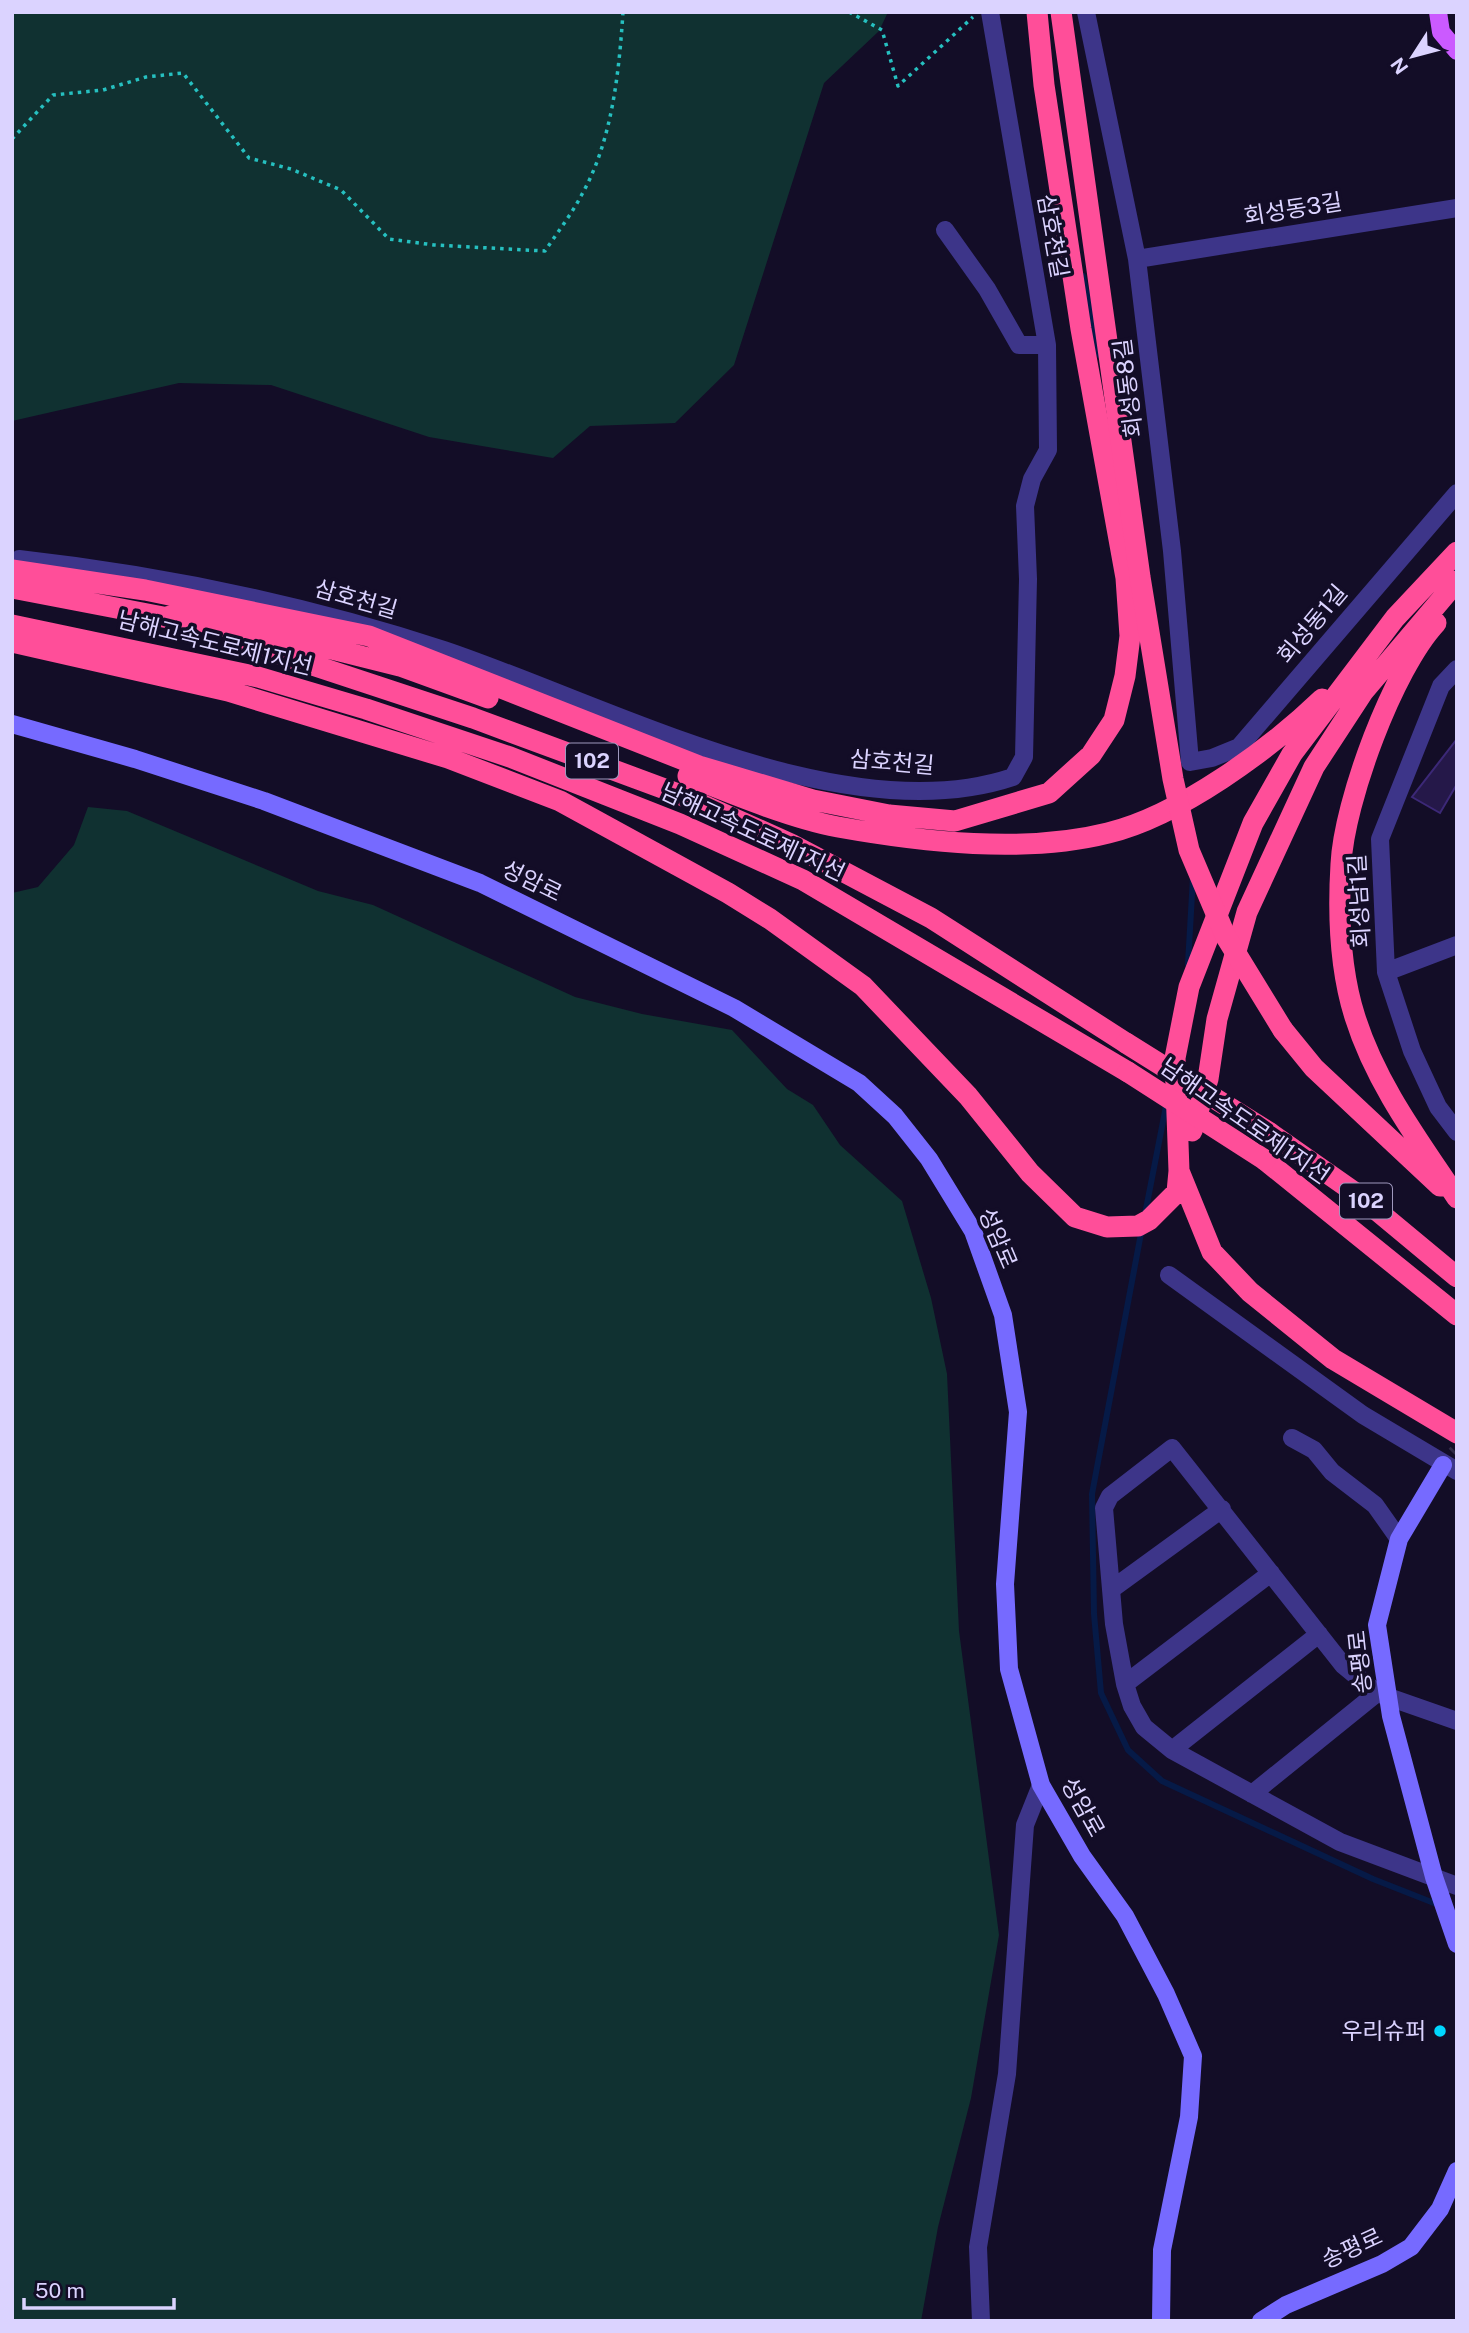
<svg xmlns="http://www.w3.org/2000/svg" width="1469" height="2333" font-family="'Public Sans','Noto Sans KR',sans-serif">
	<rect width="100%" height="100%" fill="#130d27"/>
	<path fill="#103131" d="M 12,12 L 888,12 L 879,31 L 824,83 L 734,365 L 675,423 L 590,426 L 553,458 L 429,437 L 271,385 L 179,383 L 12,421 Z
		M 88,807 L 127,811 L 318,891 L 373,905 L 575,997 L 642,1014 L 732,1030 L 787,1089 L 813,1105 L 840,1145 L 902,1201 L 931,1298 L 947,1374 L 959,1631 L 999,1935 L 971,2098 L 938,2227 L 921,2321 L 12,2321 L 12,893 L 38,887 L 74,845 Z"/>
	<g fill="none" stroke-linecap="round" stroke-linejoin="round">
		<path stroke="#061a47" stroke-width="6" d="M 1083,276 L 1099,355
			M 1188,964 L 1193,877
			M 1145,1214 L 1167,1101
			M 1142,1228 L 1092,1494 L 1094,1614 L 1101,1693 L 1128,1750 L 1162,1781 L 1373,1879 L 1439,1905"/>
	</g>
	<path fill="#251849" stroke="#3c2877" stroke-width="2" d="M 1457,739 L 1457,784 L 1440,813 L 1412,797 Z"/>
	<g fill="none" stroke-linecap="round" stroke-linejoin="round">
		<path stroke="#312b47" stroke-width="18" stroke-dasharray="18 9" stroke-linecap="butt" d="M 1455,1455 L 1457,1453"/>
		<path stroke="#26c0c0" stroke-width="3.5" stroke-dasharray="3.5 5" stroke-linecap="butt" d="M 849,12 L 882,30 L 898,86 L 973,17
			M 12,139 L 53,95 L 103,90 L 146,77 L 183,73 L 249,158 L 291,169 L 341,190 L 389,239 L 434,245 L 545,251 C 557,233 571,215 581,196 C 612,142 619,73 623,12"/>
		<path stroke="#3d3589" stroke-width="18" d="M 1086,12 L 1137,259 L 1172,551 L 1190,762 L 1212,758 L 1239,747 L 1457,493
			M 945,230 L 987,289 L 1019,345 L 1047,345
			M 1137,259 L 1457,208
			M 19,559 C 163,575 306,605 444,650 C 605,704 844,834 1013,777 L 1024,757 L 1028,579 L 1025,506 L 1032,479 L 1048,450 L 1047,345 L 990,12
			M 1457,669 L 1441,686 L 1380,839 L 1386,972 L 1412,1051 L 1438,1107 L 1457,1132
			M 1386,972 L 1457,945
			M 1169,1275 L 1363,1415 L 1457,1471
			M 1292,1438 L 1314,1450 L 1332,1472 L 1375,1505 L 1399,1539
			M 1112,1589 L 1222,1509
			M 1125,1684 L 1271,1573
			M 1377,1693 L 1343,1665 L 1172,1448 L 1110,1496 L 1104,1508 L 1114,1624 L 1125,1684 L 1132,1706 L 1144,1727 L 1172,1750 L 1340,1842 L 1457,1886
			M 1172,1750 L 1319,1634
			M 1252,1794 L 1377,1693 L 1457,1721
			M 981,2321 L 978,2247 L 1007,2074 L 1025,1825 L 1041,1785"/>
		<path stroke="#766aff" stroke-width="18" d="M 12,724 L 135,759 L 264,801 L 480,883 L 734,1008 L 859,1083 L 895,1116 L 929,1159 L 973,1231 L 1003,1315 L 1018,1412 L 1005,1584 L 1009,1669 L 1041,1785 L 1082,1856 L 1125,1916 L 1166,1994 L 1193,2056 L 1189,2117 L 1162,2250 L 1161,2321
			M 1443,1465 L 1399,1539 L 1377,1625 L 1391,1716 L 1434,1877 L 1457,1944
			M 1261,2321 L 1286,2305 L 1382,2264 L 1411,2247 L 1440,2209 L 1457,2171"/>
		<path stroke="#cb5aff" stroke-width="18" d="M 1438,12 L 1441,32 L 1457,51"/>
		<path stroke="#ff4e99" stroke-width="21" d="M 12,570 L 145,590 L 369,636 L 699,766 L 813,800 L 889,815 L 955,821 L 1049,793 L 1091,755 L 1114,720 L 1125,676 L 1130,636 L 1126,578 L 1081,329 L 1044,85 L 1037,12
			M 12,588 L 184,621
			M 170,616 L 296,640 L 400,666 L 488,698
			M 1436,623 C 1393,669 1344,802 1341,864 C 1338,913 1340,970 1355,1017 C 1376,1084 1419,1141 1457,1198
			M 12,625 L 258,677 L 366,709 L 510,757 L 680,824 L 803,880 L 1128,1072
			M 234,639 L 473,718 L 681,795 L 791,844 L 931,918 L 1126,1043
			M 12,642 L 228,691 L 448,758 L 560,801 L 728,893 L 770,919 L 863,986 L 968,1096 L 1030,1173 L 1075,1217 L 1107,1227 L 1138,1226 L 1149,1220 L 1177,1192 L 1179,1171 L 1175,1058 L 1189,987 L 1253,823 L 1292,754 L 1395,618 L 1457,552
			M 688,776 C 733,794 791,818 838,827 C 922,842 1025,854 1108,833 C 1179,816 1270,749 1322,699
			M 1283,1030 L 1314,1068 L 1440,1186
			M 1192,1131 L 1208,1079 L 1217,1019 L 1247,912 L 1314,767 L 1363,692 L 1457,581
			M 1270,1133 L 1357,1194 L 1457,1277
			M 1265,1160 L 1457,1315
			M 1179,1171 L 1212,1252 L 1250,1292 L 1333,1359 L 1457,1433"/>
		<path stroke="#ff4e99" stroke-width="21" d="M 1061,12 L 1140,577 L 1173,779 L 1189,850 L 1226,937 L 1283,1030
			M 1126,1043 L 1270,1133
			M 1128,1072 L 1265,1160"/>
	</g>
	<circle fill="#00d6fe" stroke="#130d27" stroke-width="2.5" cx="1440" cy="2031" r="7"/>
	<g text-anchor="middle" stroke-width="7" stroke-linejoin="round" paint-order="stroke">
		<g fill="#130d27" stroke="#9f98be" stroke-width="2">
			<rect x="566" y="743.5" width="52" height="35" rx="5"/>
			<rect x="1340" y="1183.5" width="52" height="35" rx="5"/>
		</g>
		<g font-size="21" font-weight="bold" fill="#dbd3ff">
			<text x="592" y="768">102</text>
			<text x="1366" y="1208">102</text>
		</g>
		<g font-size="23" fill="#dbd3ff" stroke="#130d27">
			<text transform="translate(1293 209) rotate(-9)" y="8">회성동3길</text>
			<text transform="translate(1053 236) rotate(80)" y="8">삼호천길</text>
			<text transform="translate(1128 388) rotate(-97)" y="8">회성동8길</text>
			<text transform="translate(356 599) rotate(16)" y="8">삼호천길</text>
			<text transform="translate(1312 624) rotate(-50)" y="8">회성동1길</text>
			<text transform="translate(215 643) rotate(14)" y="8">남해고속도로제1지선</text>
			<text transform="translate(892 762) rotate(5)" y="8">삼호천길</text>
			<text transform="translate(753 832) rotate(25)" y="8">남해고속도로제1지선</text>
			<text transform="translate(532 881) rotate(26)" y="8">성암로</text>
			<text transform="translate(1359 901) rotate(-93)" y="8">회성남1길</text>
			<text transform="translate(1245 1121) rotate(35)" y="8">남해고속도로제1지선</text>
			<text transform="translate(998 1238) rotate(67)" y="8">성암로</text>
			<text transform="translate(1360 1662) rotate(-96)" y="8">송평로</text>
			<text transform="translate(1083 1807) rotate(61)" y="8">성암로</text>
			<text transform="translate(1352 2248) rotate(-25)" y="8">송평로</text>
		</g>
		<g font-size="23" fill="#dbd3ff" stroke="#130d27" text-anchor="end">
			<text x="1426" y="2039">우리슈퍼</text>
		</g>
	</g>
	<rect width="1469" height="2333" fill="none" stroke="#dbd3ff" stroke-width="28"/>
	<g transform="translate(1413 56) rotate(234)" stroke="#130d27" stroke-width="5" paint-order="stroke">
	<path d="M0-5L12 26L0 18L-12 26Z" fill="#dbd3ff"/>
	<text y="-10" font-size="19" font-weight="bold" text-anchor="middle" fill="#dbd3ff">N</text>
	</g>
	<path d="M24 2298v10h150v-10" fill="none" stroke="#dbd3ff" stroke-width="3.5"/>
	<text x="35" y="2298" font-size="21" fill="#dbd3ff" stroke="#130d27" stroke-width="5" paint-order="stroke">50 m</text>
</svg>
